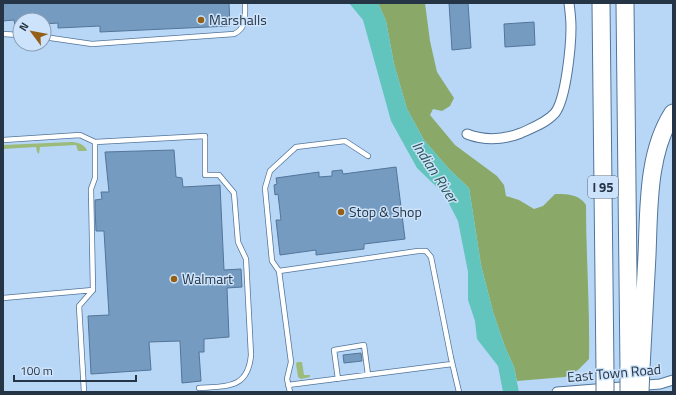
<svg xmlns="http://www.w3.org/2000/svg" width="676" height="395" font-family="'Titillium Web',sans-serif">
	<rect width="100%" height="100%" fill="#b8d7f7"/>
	<path fill="#9cbb7b" d="M 71,142 C 77,142 84,144 87,150 L 86,151 L 78,151 L 76,145 L 40,147 L 39,154 L 37,152 L 36,147 L 3,149 L 3,145 Z
		M 297,362 L 302,362 L 304,375 L 310,375 L 310,377 L 301,379 L 298,377 L 296,364 Z"/>
	<path fill="#8aa969" d="M 378,3 L 425,3 L 430,41 L 437,72 L 454,98 L 450,106 L 442,111 L 433,109 L 430,115 L 455,145 L 497,176 L 504,185 L 506,196 L 519,200 L 534,209 L 543,206 L 555,194 C 567,194 579,194 586,205 C 586,256 590,308 589,359 L 578,370 L 565,377 L 517,381 L 514,367 L 505,347 L 493,312 L 481,265 L 469,188 L 449,169 L 424,140 L 407,109 L 394,64 L 386,21 Z"/>
	<path fill="#61c5be" d="M 349,3 L 378,3 L 386,21 L 394,64 L 407,109 L 424,140 L 449,169 L 469,188 L 481,265 L 493,312 L 505,347 L 514,367 L 519,392 L 503,392 L 498,366 L 477,339 L 475,321 L 468,300 L 468,272 L 458,221 L 444,194 L 417,168 L 391,121 L 363,20 Z"/>
	<path fill="#769bc0" stroke="#527599" d="M 3,3 L 229,3 L 230,26 L 100,32 L 100,26 L 58,28 L 58,23 L 44,24 L 44,20 L 20,20 L 20,31 L 16,31 L 14,20 L 3,21 Z
		M 449,3 L 468,3 L 471,48 L 452,50 Z
		M 534,22 L 535,45 L 505,47 L 504,24 Z
		M 174,150 L 176,177 L 182,178 L 183,187 L 220,185 L 224,270 L 241,269 L 242,287 L 227,288 L 229,337 L 204,339 L 204,352 L 199,352 L 201,381 L 182,383 L 180,341 L 149,342 L 151,370 L 91,374 L 88,316 L 109,315 L 104,231 L 96,231 L 95,206 L 95,200 L 102,199 L 101,192 L 109,192 L 105,152 Z
		M 396,167 L 405,239 L 364,244 L 364,249 L 316,255 L 316,250 L 280,255 L 276,220 L 281,220 L 278,194 L 275,195 L 274,185 L 277,184 L 276,178 L 319,172 L 319,177 L 332,176 L 332,171 L 342,170 L 343,174 Z
		M 361,353 L 362,361 L 344,363 L 343,355 Z"/>
	<g fill="none" stroke-linecap="round" stroke-linejoin="round">
		<g stroke="#527599" stroke-width="6">
			<path id="lane" d="M 3,34 L 20,35
				M 44,37 L 92,44 L 234,34 C 247,28 245,16 245,3
				M 3,140 L 80,135 L 95,142
				M 279,271 L 272,261 L 265,188 L 270,171 L 296,147 L 345,141 L 368,156
				M 3,298 L 93,290
				M 338,379 L 334,350 L 364,345 L 368,375
				M 288,385 L 452,364
				M 84,392 L 79,306 L 93,290 L 91,189 L 95,178 L 95,142 L 205,136 L 205,175 L 219,175 L 234,193 L 238,242 L 246,259 L 251,355 C 248,389 227,386 199,388
				M 290,392 L 287,379 L 291,362 L 279,271 L 418,251 L 426,251 L 431,257 L 451,358 L 459,392"/>
		</g>
		<g stroke="#527599" stroke-width="11">
			<path id="street" d="M 467,134 C 485,141 503,140 521,133 C 532,128 546,123 555,113 C 566,99 571,46 571,27 C 571,19 570,11 569,3
				M 557,392 L 660,384 L 673,380"/>
		</g>
		<g stroke="#527599" stroke-width="19">
			<path id="highway" d="M 601,3 L 605,372
				M 625,3 L 629,369
				M 641,368 C 643,330 645,293 647,255 C 649,209 647,153 673,113"/>
		</g>
		<use href="#lane" stroke="#fff" stroke-width="4.5"/>
		<use href="#street" stroke="#fff" stroke-width="9"/>
		<use href="#highway" stroke="#fff" stroke-width="17"/>
		<g stroke="#527599" stroke-width="19" stroke-linecap="butt">
			<path id="highway-bridge" d="M 629,369 L 629,392
				M 605,372 L 605,392
				M 640,392 L 641,368"/>
		</g>
		<use href="#highway-bridge" stroke="#fff" stroke-width="17"/>
	</g>
	<g fill="#956016" stroke="#cce3fb" stroke-width="1.5">
		<circle cx="201" cy="20" r="4"/>
		<circle cx="341" cy="212" r="4"/>
		<circle cx="174" cy="279" r="4"/>
	</g>
	<g text-anchor="middle" stroke-width="3" stroke-linejoin="round" paint-order="stroke">
		<rect fill="#cce3fb" stroke="#58697c" stroke-width="1" x="588" y="176" width="30" height="22" rx="3"/>
		<g font-size="13" font-weight="bold" fill="#263545">
			<text x="603" y="192">I 95</text>
		</g>
		<g font-size="14" fill="#263545" stroke="#cce3fb" text-anchor="start">
			<text x="209" y="25">Marshalls</text>
			<text x="349" y="217">Stop &amp; Shop</text>
			<text x="182" y="284">Walmart</text>
		</g>
		<g font-size="14" fill="#263545" stroke="#cce3fb">
			<text transform="translate(614 373) rotate(-5)" y="5">East Town Road</text>
		</g>
		<g font-size="15" font-style="italic" fill="#285552" stroke="#cce3fb">
			<text transform="translate(435 172) rotate(57)" y="5">Indian River</text>
		</g>
	</g>
	<rect width="676" height="395" fill="none" stroke="#263545" stroke-width="8"/>
	<g transform="translate(32 32) rotate(302)"><circle r="19" fill="#cce3fb" stroke="#8a9db2"/>
	<path d="M0-3L7 15L0 10L-7 15Z" fill="#956016"/>
	<text y="-6" font-size="11" font-weight="bold" text-anchor="middle" fill="#263545">N</text>
	</g>
	<path d="M14 375v6h122v-6" fill="none" stroke="#263545" stroke-width="2"/>
	<text x="20" y="375" font-size="12" fill="#263545" stroke="#cce3fb" stroke-width="3" paint-order="stroke">100 m</text>
</svg>
